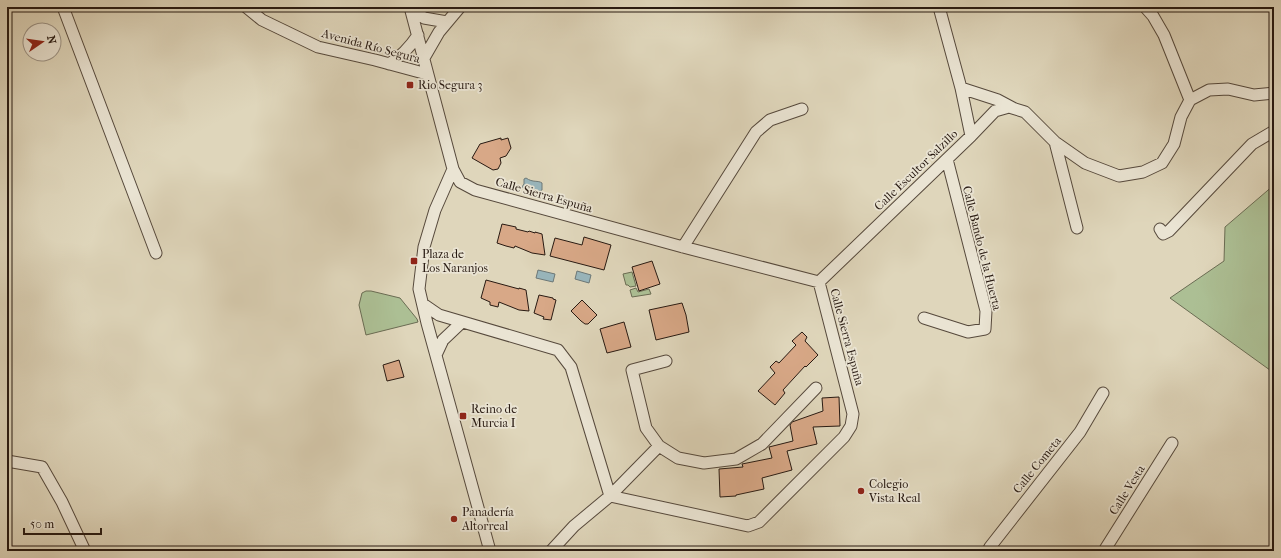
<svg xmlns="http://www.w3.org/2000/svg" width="1281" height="558" font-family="'IM FELL French Canon',serif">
	<rect width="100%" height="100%" fill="#dfd6bb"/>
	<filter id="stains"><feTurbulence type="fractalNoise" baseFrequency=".005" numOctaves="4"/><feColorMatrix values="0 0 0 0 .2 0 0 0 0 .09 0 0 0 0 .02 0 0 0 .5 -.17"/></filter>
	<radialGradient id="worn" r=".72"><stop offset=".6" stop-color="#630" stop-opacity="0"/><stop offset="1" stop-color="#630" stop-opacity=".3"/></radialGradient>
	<path fill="#acbf94" stroke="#6a6c53" d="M 1274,185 L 1274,373 L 1170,298 L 1224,261 L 1225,227 Z
		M 632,272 L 636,286 L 630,287 L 628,285 L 626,285 L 623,274 Z
		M 636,288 L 638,292 L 649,289 L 651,294 L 632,297 L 630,290 Z
		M 366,291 L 371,291 L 400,298 L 417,319 L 418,322 L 366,335 L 359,305 L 362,293 Z"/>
	<path fill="#99b6bc" stroke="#6c7878" d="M 526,178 C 533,183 538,180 542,183 L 542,190 L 538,192 L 528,188 L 524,188 L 522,187 L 524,184 L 524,179 Z
		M 538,270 L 555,274 L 553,282 L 536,278 Z
		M 577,271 L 591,275 L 589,283 L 575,279 Z"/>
	<path fill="#d8a887" stroke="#281a12" d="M 501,138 L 501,140 L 508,138 L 511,148 L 506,156 L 500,158 L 501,163 L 498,169 L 493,170 L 472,158 L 480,144 Z
		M 502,224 L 516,227 L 516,229 L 528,232 L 529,231 L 535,233 L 535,232 L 542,234 L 545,255 L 532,253 L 515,246 L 514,248 L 506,246 L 497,243 Z
		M 584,237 L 611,245 L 604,270 L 550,256 L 555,238 L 582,245 Z
		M 652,261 L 660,284 L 639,291 L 632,267 Z
		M 486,280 L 519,289 L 519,288 L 526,290 L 529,311 L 519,310 L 499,302 L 498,307 L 490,305 L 490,302 L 481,298 Z
		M 539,295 L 553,298 L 553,299 L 556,300 L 551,320 L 543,319 L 544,317 L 534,313 Z
		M 582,300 L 597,315 L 588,324 L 585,324 L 581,321 L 571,311 Z
		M 682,303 L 686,315 L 689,332 L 656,340 L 649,310 Z
		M 624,322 L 631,347 L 607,353 L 600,329 Z
		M 802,332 L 807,337 L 805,341 L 818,355 L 806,367 L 805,366 L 783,390 L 785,393 L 775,405 L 758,391 L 775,373 L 770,367 L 776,361 L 779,363 L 796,345 L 792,341 Z
		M 399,360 L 404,377 L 387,381 L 383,365 Z
		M 839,397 L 840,426 L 813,427 L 817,444 L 787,451 L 792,470 L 762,478 L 764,489 L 736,495 L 736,496 L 720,497 L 719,469 L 743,467 L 742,464 L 772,458 L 769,447 L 793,441 L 790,425 L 792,422 L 823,411 L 822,398 Z"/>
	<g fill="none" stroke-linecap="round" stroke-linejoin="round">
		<g stroke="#56493c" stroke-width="13">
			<path id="minor" d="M 63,7 L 156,253
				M 246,7 L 262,20 L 318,47 L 375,60 L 427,74
				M 410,7 L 453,169 L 435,210 L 424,247 L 419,289 L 427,323 L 490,551
				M 410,7 L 424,18 L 447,22
				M 1145,7 L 1153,16 L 1164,35 L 1190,100
				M 424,58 L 439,32 L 460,7
				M 389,64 C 402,56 410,47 418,35
				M 961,88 L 998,100 L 1013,108
				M 971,136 L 995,111 L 1009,107 L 1025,112 L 1055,142 L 1085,163 L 1119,176 L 1143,172 L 1162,163 L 1174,144 L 1181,117 L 1190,100 L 1209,90 L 1228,89 L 1254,95 L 1274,93
				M 1055,142 L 1077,228
				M 453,169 L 460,182 L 475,190 L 683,247 L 819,282 L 853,414 L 851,426 L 844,437 L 759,522 L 748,526 L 610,496
				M 1160,229 L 1163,234 L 1169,231 L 1252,144 L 1274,131
				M 683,247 L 756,132 L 770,120 L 802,109
				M 819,282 L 971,136 L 961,88 L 939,7
				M 423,304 L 439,315 L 558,350 L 571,367 L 610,496 L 574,526 L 551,551
				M 924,318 L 968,332 L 985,329 L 986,311 L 947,159
				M 436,355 L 443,340 L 462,322
				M 659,446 L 678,458 L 704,463 L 736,459 L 762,444 L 816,388
				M 7,461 L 42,467 L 62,502 L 85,551
				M 610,496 L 659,446 L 646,428 L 632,370 L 666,361
				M 988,551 L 990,547 L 1080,432 L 1103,393
				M 1104,551 L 1172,443"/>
		</g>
		<use href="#minor" stroke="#eae4d3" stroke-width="11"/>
	</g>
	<g fill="#8f2418" stroke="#eae4d3" stroke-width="1.5">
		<rect x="406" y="81" width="8" height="8" rx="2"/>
		<rect x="410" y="257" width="8" height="8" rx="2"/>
		<rect x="459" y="412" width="8" height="8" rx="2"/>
		<circle cx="861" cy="491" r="4"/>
		<circle cx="454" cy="519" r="4"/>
	</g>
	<g text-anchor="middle" stroke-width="3.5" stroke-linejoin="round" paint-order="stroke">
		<g font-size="12" fill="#281a12" stroke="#eae4d3">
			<text transform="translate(371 46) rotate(15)" y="4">Avenida Río Segura</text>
			<text transform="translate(916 170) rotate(-44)" y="4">Calle Escultor Salzillo</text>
			<text transform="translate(544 195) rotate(16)" y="4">Calle Sierra Espuña</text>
			<text transform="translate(982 248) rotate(76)" y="4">Calle Bando de la Huerta</text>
			<text transform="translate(847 337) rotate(75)" y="4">Calle Sierra Espuña</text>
			<text transform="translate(1037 465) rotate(-51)" y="4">Calle Cometa</text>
			<text transform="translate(1127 490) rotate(-58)" y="4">Calle Vesta</text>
		</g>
		<g font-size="12" fill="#281a12" stroke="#eae4d3" text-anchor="start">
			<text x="418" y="89">Rio Segura 3</text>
			<text x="422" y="258">Plaza de<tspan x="422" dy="14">Los Naranjos</tspan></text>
			<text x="471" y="413">Reino de<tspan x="471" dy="14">Murcia I</tspan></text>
			<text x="869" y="488">Colegio<tspan x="869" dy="14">Vista Real</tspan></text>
			<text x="462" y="516">Panadería<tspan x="462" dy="14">Altorreal</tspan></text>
		</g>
	</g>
	<rect width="1281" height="558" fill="none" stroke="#dfd6bb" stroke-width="24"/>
	<rect x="8" y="8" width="1265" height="542" fill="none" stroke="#281a12" stroke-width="2"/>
	<rect x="12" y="12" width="1257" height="534" fill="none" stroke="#281a12"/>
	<g transform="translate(42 42) rotate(77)"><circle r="19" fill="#eae4d3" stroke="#9c9386"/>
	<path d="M0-3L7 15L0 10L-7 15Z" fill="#8f2418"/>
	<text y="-6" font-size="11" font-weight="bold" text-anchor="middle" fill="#281a12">N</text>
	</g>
	<path d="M24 528v6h77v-6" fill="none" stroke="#281a12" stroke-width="2"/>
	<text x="30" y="528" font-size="12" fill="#281a12" stroke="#eae4d3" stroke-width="3" paint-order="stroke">50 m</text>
	<rect width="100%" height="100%" filter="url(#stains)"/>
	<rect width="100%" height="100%" fill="url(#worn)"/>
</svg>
